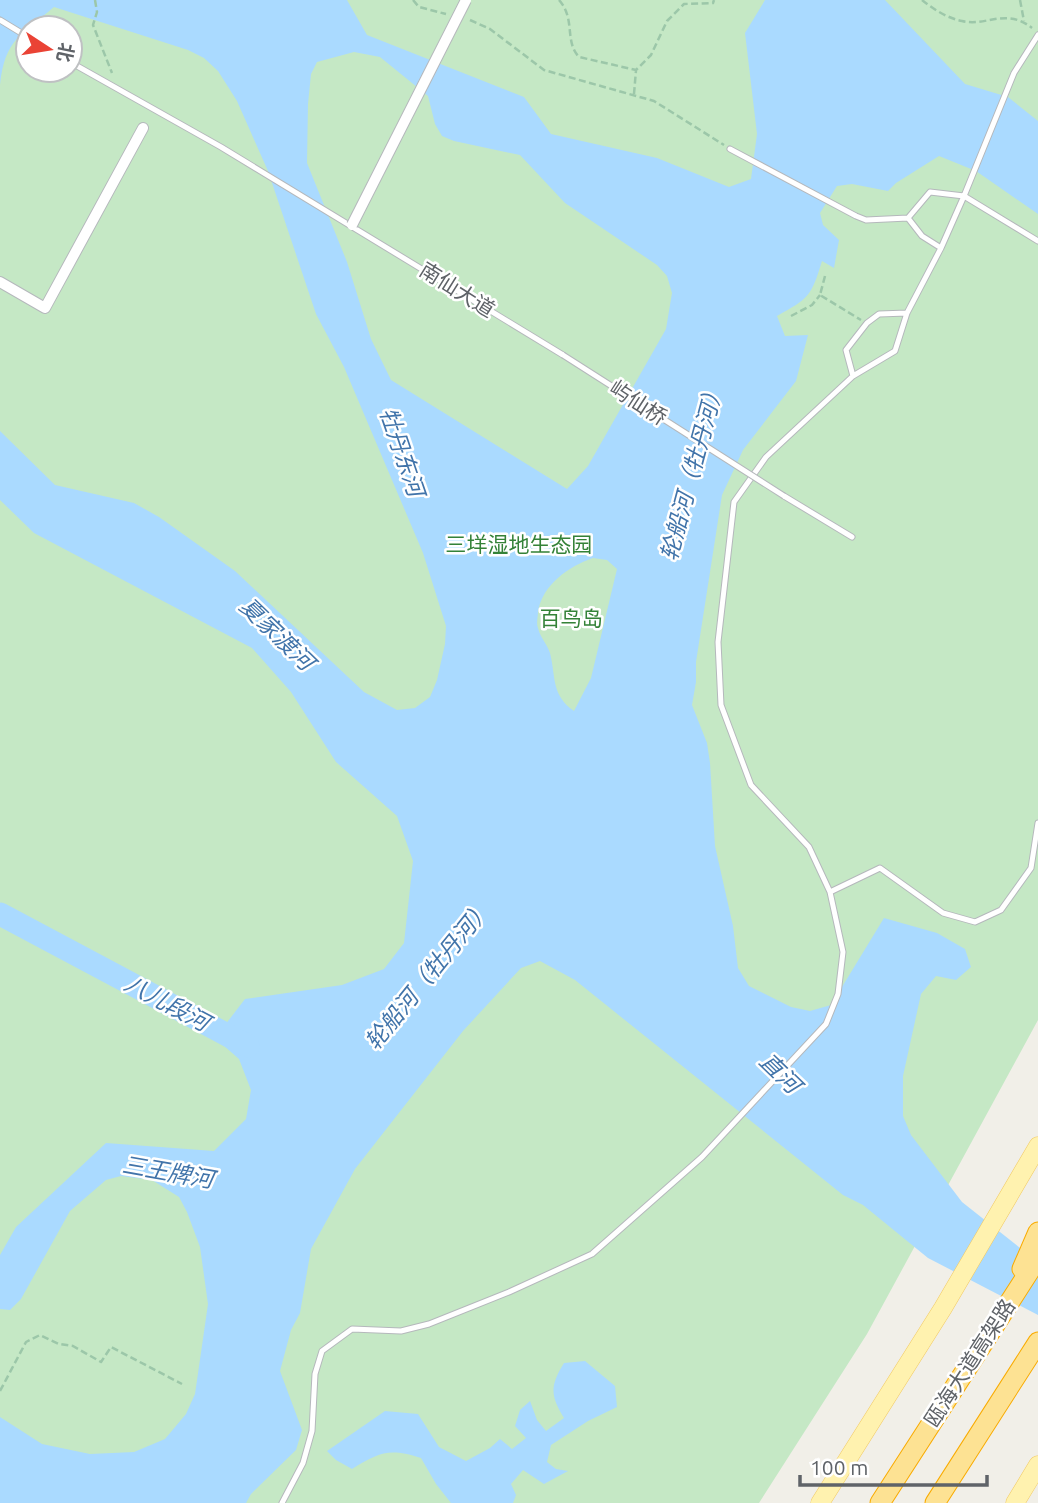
<svg xmlns="http://www.w3.org/2000/svg" width="1038" height="1503" font-family="Ubuntu,'Noto Sans SC',sans-serif">
	<rect width="100%" height="100%" fill="#f1efe8"/>
	<path fill="#c5e8c5" fill-rule="evenodd" d="M 0,0 L 1038,0 L 1038,1020 L 867,1334 L 759,1503 L 0,1503 ZM 28,28 L 70,28 L 70,70 L 28,70 Z"/>
	<path fill="#aadaff" fill-rule="evenodd" d="M 0,0 L 347,0 L 367,35 L 524,97 L 551,134 L 657,158 L 729,187 L 751,179 L 757,134 L 745,33 L 765,0 L 885,0 L 965,84 L 1008,97 L 1038,121 L 1038,214 L 976,171 L 939,156 L 896,183 L 888,191 L 852,184 L 837,186 L 820,213 L 823,225 L 839,240 L 834,268 L 822,261 C 811,297 809,298 777,316 L 785,336 L 808,335 L 796,381 L 743,450 L 722,495 L 696,662 L 696,682 L 692,705 L 707,743 L 710,763 L 715,846 L 733,926 L 738,968 L 749,986 L 791,1007 L 810,1011 L 831,1005 L 884,918 L 937,933 L 965,949 L 971,967 L 956,980 L 936,976 L 921,994 L 903,1076 L 903,1116 L 911,1135 L 962,1202 L 1038,1262 L 1038,1315 L 928,1258 L 863,1205 L 843,1195 L 575,980 L 540,961 L 521,968 L 463,1031 L 355,1169 L 311,1249 L 300,1313 L 291,1330 L 280,1371 L 302,1430 L 296,1450 L 251,1494 L 246,1503 L 0,1503 L 0,1417 L 42,1444 L 90,1454 L 134,1452 L 165,1439 L 186,1414 L 195,1394 L 208,1304 L 200,1247 L 187,1212 L 179,1197 L 152,1180 L 121,1176 L 106,1180 L 70,1211 L 21,1299 L 10,1310 L 0,1309 L 0,1255 L 16,1227 L 106,1143 L 214,1151 L 246,1119 L 251,1090 L 239,1059 L 215,1038 L 245,999 L 342,985 L 384,969 L 404,943 L 413,861 L 397,816 L 336,762 L 291,692 L 252,648 L 34,533 L 0,500 L 0,431 L 55,485 L 134,503 L 159,517 L 235,571 L 364,692 L 397,710 L 415,708 L 430,697 L 437,680 L 445,644 L 446,626 L 423,553 L 344,367 L 316,314 L 268,171 L 237,101 L 218,71 L 204,58 L 188,50 L 54,7 C 21,35 5,39 0,85 ZM 354,52 L 380,57 L 428,96 L 435,124 L 442,136 L 454,141 L 520,155 L 565,203 L 657,265 L 667,276 L 672,293 L 666,329 L 588,466 L 567,489 L 391,380 L 371,339 L 347,262 L 307,163 L 308,104 L 311,74 L 317,62 ZM 593,558 L 607,560 L 617,569 L 591,678 L 574,711 C 551,695 556,677 550,653 C 547,644 540,637 538,628 C 536,623 538,617 538,612 C 542,585 569,566 593,558 Z
		M 585,1361 L 615,1386 L 617,1407 L 588,1421 L 551,1445 L 547,1462 L 556,1469 L 568,1471 L 544,1484 L 523,1470 L 511,1484 L 516,1495 L 513,1503 L 451,1503 L 436,1484 L 421,1458 C 389,1448 380,1452 352,1469 L 336,1460 L 327,1451 L 385,1411 L 418,1414 L 439,1447 L 466,1461 L 490,1448 L 500,1439 L 512,1449 L 526,1438 L 515,1426 L 520,1410 L 530,1401 L 537,1420 L 546,1431 L 564,1418 C 551,1396 549,1387 564,1363 Z"/>
	<g fill="none" stroke-linecap="round" stroke-linejoin="round">
		<path stroke="#aadaff" stroke-width="23" d="M 0,914 L 248,1046"/>
		<g stroke="#b5b8bc" stroke-width="7">
			<path id="lane" d="M 0,20 L 28,37
				M 70,62 L 221,147 L 563,355
				M 730,149 L 856,216 L 866,220 L 908,218 L 930,192 L 964,196 L 1038,241
				M 908,218 L 922,236 L 941,248
				M 853,376 L 846,350 L 867,323 L 879,314 L 907,313
				M 784,496 L 852,537
				M 830,892 L 880,868 L 943,913 L 975,922 L 1001,910 L 1031,868 L 1038,823
				M 282,1503 L 303,1463 L 312,1431 L 315,1374 L 322,1351 L 352,1329 L 401,1331 L 429,1324 L 509,1292 L 592,1254 L 702,1157 L 826,1024 L 838,994 L 843,952 L 830,892 L 809,847 L 751,785 L 721,705 L 718,642 L 734,502 L 766,457 L 853,376 L 895,351 L 907,313 L 941,248 L 964,196 L 1014,73 L 1038,35"/>
		</g>
		<g stroke="#b5b8bc" stroke-width="12">
			<path id="street" d="M 0,282 L 45,308 L 143,128"/>
		</g>
		<g stroke="#f2c960" stroke-width="19">
			<path id="primary" d="M 820,1503 L 943,1308 L 1038,1146
				M 1015,1503 L 1038,1465"/>
		</g>
		<g stroke="#f9ab00" stroke-width="21">
			<path id="highway" d="M 1022,1269 L 1038,1232
				M 880,1503 L 1038,1258
				M 935,1503 L 1038,1342"/>
		</g>
		<path stroke="#9cc7a9" stroke-width="2.5" stroke-dasharray="7 3.5" stroke-linecap="butt" d="M 95,0 L 97,12 L 93,25 L 112,73
			M 413,0 L 419,7 L 446,14
			M 559,0 C 576,19 564,41 579,57 L 636,70 L 651,55 L 667,21 L 684,4 L 713,3 L 714,0
			M 922,0 C 933,9 947,18 962,21 C 987,27 1005,7 1032,28
			M 1020,0 L 1024,21
			M 470,20 L 490,29 L 544,70 L 654,101 L 724,145
			M 634,94 L 636,70
			M 825,276 L 820,295 L 861,320
			M 791,316 L 812,305 L 820,295
			M 0,1391 L 26,1342 L 40,1335 L 59,1344 L 73,1346 L 101,1362 L 111,1347 L 182,1384"/>
		<use href="#lane" stroke="#fff" stroke-width="5"/>
		<use href="#street" stroke="#fff" stroke-width="10"/>
		<use href="#primary" stroke="#fff2af" stroke-width="18"/>
		<use href="#highway" stroke="#fde293" stroke-width="19"/>
		<g stroke="#b5b8bc" stroke-width="7" stroke-linecap="butt">
			<path id="lane-bridge" d="M 563,355 L 784,496"/>
		</g>
		<g stroke="#b5b8bc" stroke-width="12" stroke-linecap="butt">
			<path id="street-bridge" d="M 352,225 L 466,0"/>
		</g>
		<use href="#lane-bridge" stroke="#fff" stroke-width="5"/>
		<use href="#street-bridge" stroke="#fff" stroke-width="10"/>
	</g>
	<g text-anchor="middle" stroke-width="5" stroke-linejoin="round" paint-order="stroke">
		<g font-size="21" fill="#5f6368" stroke="#fff">
			<text transform="translate(457 290) rotate(32)" y="7">南仙大道</text>
			<text transform="translate(638 403) rotate(33)" y="7">屿仙桥</text>
			<text transform="translate(970 1363) rotate(-57)" y="7">瓯海大道高架路</text>
		</g>
		<g font-size="21" fill="#348238" stroke="#fff">
			<text x="519" y="552">三垟湿地生态园</text>
			<text x="571" y="626">百鸟岛</text>
		</g>
		<g font-size="23" font-style="italic" fill="#4174aa" stroke="#fff">
			<text transform="translate(402 452) rotate(71)" y="8">牡丹东河</text>
			<text transform="translate(692 471) rotate(-75)" y="8">轮船河（牡丹河）</text>
			<text transform="translate(277 634) rotate(44)" y="8">夏家渡河</text>
			<text transform="translate(428 975) rotate(-51)" y="8">轮船河（牡丹河）</text>
			<text transform="translate(167 1003) rotate(28)" y="8">八儿段河</text>
			<text transform="translate(780 1073) rotate(44)" y="8">直河</text>
			<text transform="translate(168 1172) rotate(10)" y="8">三王牌河</text>
		</g>
	</g>
	<g transform="translate(49 49) rotate(102)"><circle r="33" fill="#ffffff" stroke="#bfc1c3" stroke-width="2"/>
	<path d="M0-5L12 26L0 18L-12 26Z" fill="#ea4335"/>
	<text y="-10" font-size="19" font-weight="bold" text-anchor="middle" fill="#5f6368">北</text>
	</g>
	<path d="M800 1475v10h187v-10" fill="none" stroke="#5f6368" stroke-width="3.5"/>
	<text x="810" y="1475" font-size="21" fill="#5f6368" stroke="#ffffff" stroke-width="5" paint-order="stroke">100 m</text>
</svg>
